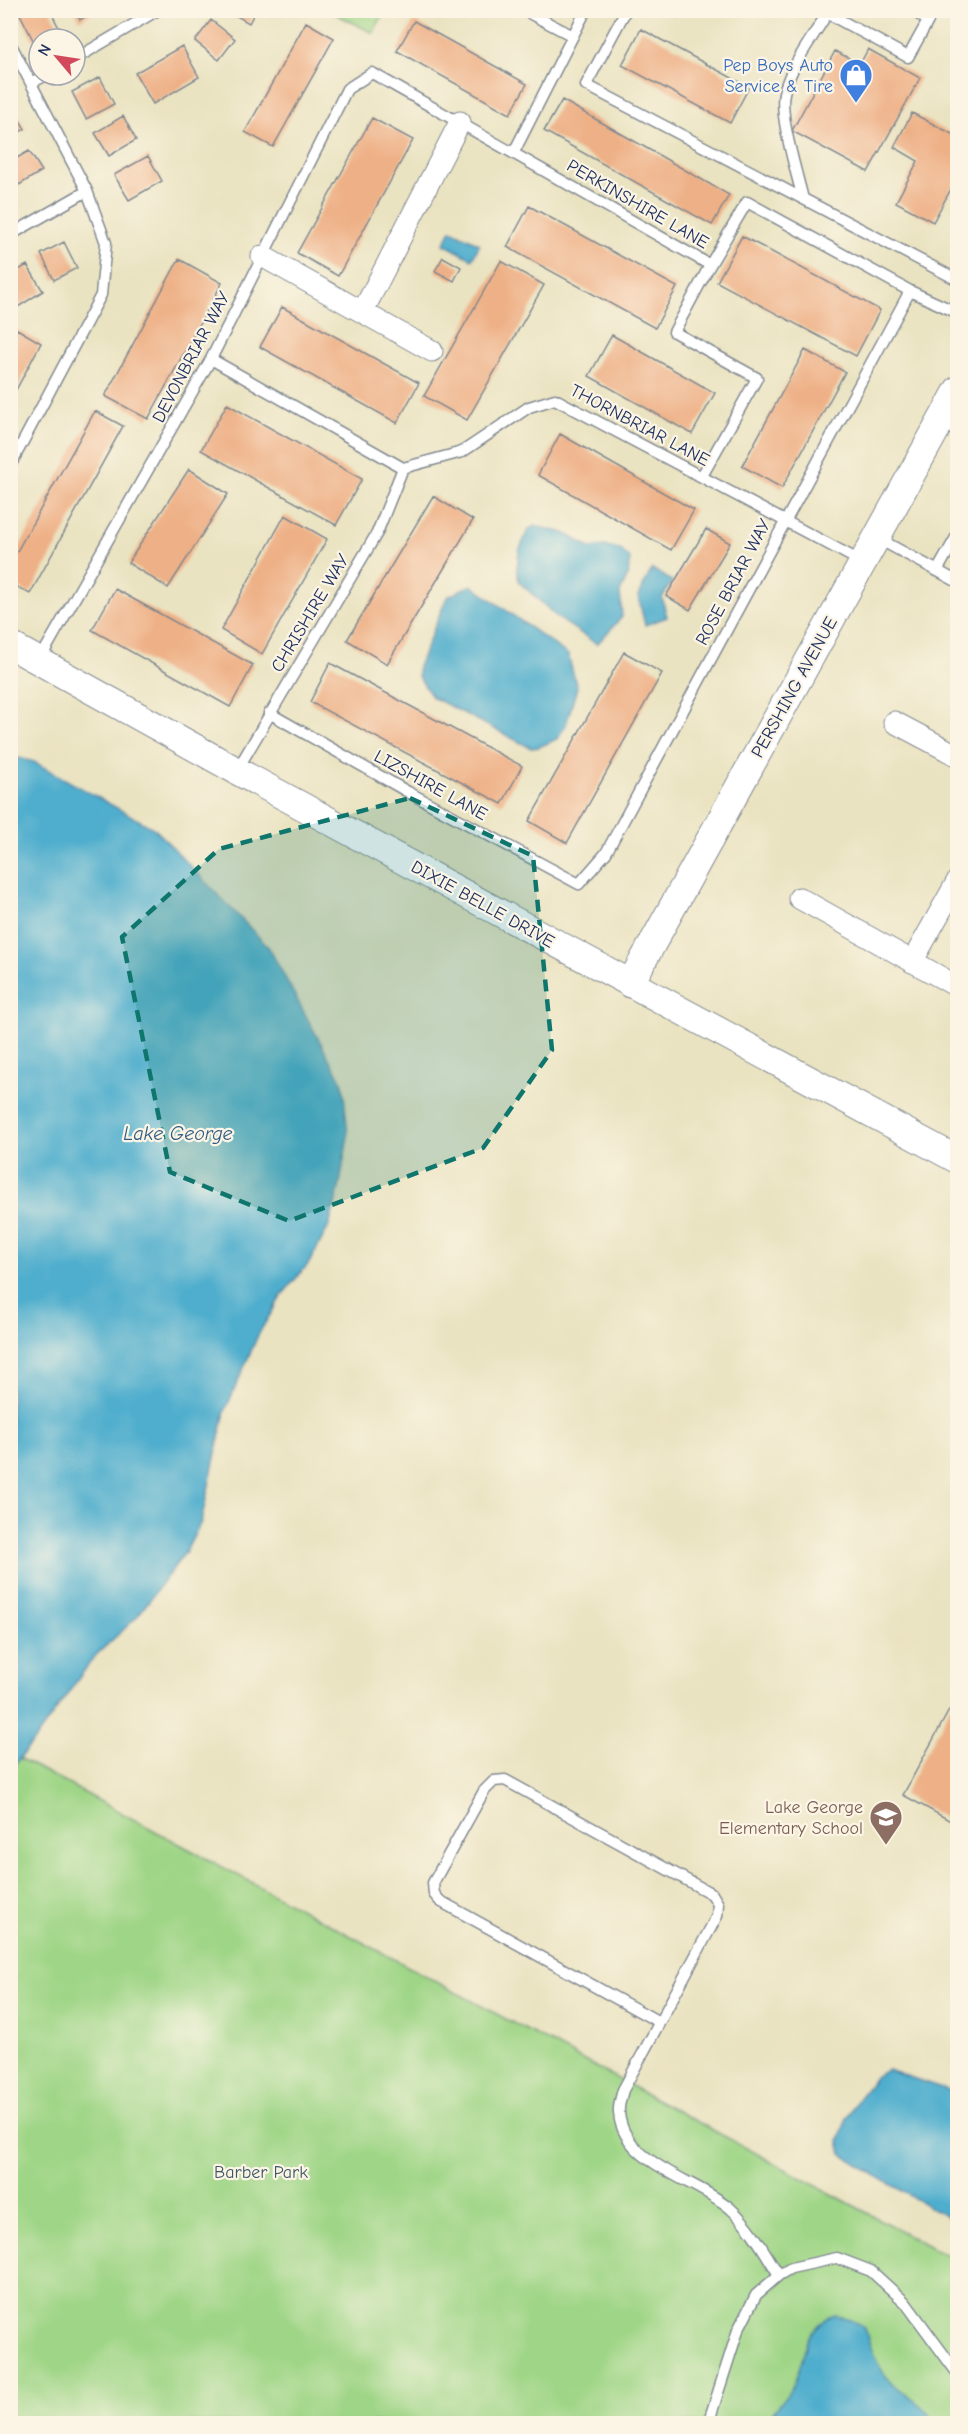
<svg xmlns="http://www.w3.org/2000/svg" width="968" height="2434" font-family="'Comic Neue',sans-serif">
	<rect width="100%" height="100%" fill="#fcf5e5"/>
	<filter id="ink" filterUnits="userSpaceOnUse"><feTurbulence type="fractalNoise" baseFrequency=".0167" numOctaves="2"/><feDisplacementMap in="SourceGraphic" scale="12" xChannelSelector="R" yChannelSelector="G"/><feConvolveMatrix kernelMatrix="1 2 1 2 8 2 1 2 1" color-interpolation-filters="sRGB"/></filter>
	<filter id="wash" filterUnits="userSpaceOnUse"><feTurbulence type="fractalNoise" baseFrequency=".008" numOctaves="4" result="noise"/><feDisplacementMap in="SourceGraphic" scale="24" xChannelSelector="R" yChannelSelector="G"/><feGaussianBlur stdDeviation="1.35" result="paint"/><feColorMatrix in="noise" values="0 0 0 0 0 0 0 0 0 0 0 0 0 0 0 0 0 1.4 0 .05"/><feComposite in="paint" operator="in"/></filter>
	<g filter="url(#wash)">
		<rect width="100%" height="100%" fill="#eae3c1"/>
		<path fill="#9fd586" stroke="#5d8272" stroke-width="1.5" d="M 330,11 L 385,11 L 373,33 Z
			M 10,1753 L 957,2261 L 957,2423 L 11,2423 Z"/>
		<path fill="#4faecd" stroke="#356e96" stroke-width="1.5" d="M 451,230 L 480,244 L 472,259 L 444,244 Z
			M 534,526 L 565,533 L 590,548 L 604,546 L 619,549 L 630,558 L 628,575 L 620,592 L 622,617 L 597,644 L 558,618 L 519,582 L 517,569 L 519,551 L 528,530 Z
			M 652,569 L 672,581 L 662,598 L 667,617 L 645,625 L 638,596 Z
			M 471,585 L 568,655 L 577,687 L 566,725 L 557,739 L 539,747 L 531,748 L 432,697 L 418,676 L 418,667 L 447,597 Z
			M 11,756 L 34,762 L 155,829 L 269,948 L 343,1084 L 348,1136 L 339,1189 L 329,1226 L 309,1263 L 282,1295 L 259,1333 L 225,1411 L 201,1522 L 186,1551 L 136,1618 L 94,1657 L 36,1738 L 11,1769 Z
			M 888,2070 L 957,2093 L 957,2223 L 873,2174 L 842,2154 L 839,2140 L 847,2118 L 858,2099 L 876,2076 Z
			M 835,2316 L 847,2318 L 865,2328 C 870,2349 878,2370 894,2385 C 908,2398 926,2405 934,2423 L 765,2423 C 774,2410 789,2396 795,2381 C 805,2357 804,2325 835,2316 Z"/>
		<g id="blocks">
			<path fill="#eeb086" d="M 22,10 L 50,10 L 63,36 L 58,39 L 39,39 L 39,52 L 19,12 Z
				M 74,10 L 96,10 L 80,20 Z
				M 226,10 L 256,10 L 249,23 Z
				M 211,20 L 235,39 L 219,60 L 195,41 Z
				M 414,21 L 527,84 L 510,114 L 397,51 Z
				M 306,22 L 334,38 L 273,147 L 245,132 Z
				M 641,29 L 749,87 L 730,123 L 622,65 Z
				M 182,46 L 199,77 L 153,104 L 135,73 Z
				M 868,49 L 920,78 L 868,172 L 792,131 L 835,51 L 860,64 Z
				M 100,77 L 114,104 L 86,119 L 72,92 Z
				M 562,100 L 729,195 L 712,225 L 544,131 Z
				M 10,103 L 25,129 L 10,137 Z
				M 912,113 L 958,137 L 958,176 L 933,222 L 896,202 L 918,161 L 894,147 Z
				M 123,116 L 136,140 L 109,156 L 95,133 Z
				M 372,118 L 413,140 L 338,276 L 297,253 Z
				M 29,151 L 42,171 L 19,185 L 10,170 L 10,162 Z
				M 148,156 L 162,181 L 129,200 L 114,175 Z
				M 529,206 L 677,287 L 655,328 L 507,247 Z
				M 742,236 L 880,310 L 856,356 L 717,282 Z
				M 64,242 L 77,268 L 54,280 L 41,254 Z
				M 443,257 L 461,267 L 454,281 L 435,271 Z
				M 179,259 L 222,283 L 148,419 L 105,396 Z
				M 501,261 L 544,285 L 467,420 L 424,396 Z
				M 27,265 L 43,291 L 18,307 L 10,295 L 10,275 Z
				M 282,307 L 419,383 L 397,423 L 260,347 Z
				M 17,329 L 41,343 L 16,390 L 10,387 L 10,341 Z
				M 612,335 L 715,393 L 692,434 L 589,376 Z
				M 805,350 L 845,372 L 782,488 L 742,466 Z
				M 227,404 L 362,479 L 336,525 L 201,450 Z
				M 95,411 L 123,426 L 30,594 L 10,583 L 10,564 Z
				M 560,434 L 694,510 L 671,550 L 538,475 Z
				M 189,469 L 228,494 L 168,588 L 128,563 Z
				M 433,496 L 473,520 L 387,664 L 347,640 Z
				M 285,515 L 327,539 L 262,654 L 221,630 Z
				M 706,529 L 730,543 L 690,610 L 666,596 Z
				M 115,589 L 253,665 L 230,707 L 92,630 Z
				M 624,652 L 662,673 L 567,843 L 529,821 Z
				M 330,663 L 522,766 L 502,804 L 310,702 Z
				M 958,1694 L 958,1825 L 903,1795 Z"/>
		</g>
	</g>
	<g filter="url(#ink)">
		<use href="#blocks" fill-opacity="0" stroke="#828990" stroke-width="1.5"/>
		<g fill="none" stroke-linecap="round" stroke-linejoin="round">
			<g stroke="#828990" stroke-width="13">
				<path id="service" d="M 533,10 L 531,14 L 573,36
					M 626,10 L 586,85 L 958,280
					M 668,10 L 679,12 L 680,10
					M 827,13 L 908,57 L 928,21 L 912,10
					M 10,43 L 87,191 L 106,243 L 101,295 L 10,466
					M 75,59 L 158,10
					M 31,83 L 46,75
					M 514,152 L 586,10
					M 803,199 C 797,174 779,116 784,93 C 790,66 815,35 829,10
					M 10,235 L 87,191
					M 211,359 L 403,468 L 462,452 L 529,407 L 555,399 L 862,562
					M 702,476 L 757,378 L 674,332 L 710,265
					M 877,538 L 958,582
					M 937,571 L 958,534
					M 39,661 L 211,359 L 347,89 L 372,73 L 710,265 L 747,202 L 910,291 L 958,313
					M 269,713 L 408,792 L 579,884 L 606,853 L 910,291
					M 237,770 L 377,533 L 403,468
					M 659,2022 L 440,1901 L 434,1894 L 433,1883 L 484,1791 L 494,1781 L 505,1780 L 712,1894 L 718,1904 L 717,1916 L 623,2090 C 621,2097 618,2106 619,2113 C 623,2164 696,2179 730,2208 C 751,2227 764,2251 779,2275
					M 708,2424 L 738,2330 L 756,2295 L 779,2275 L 791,2268 L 837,2258 L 871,2271 L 905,2302 L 958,2374"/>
			</g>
			<g stroke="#828990" stroke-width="23">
				<path id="minor" d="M 262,256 L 432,351
					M 363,311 L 460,122
					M 894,722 L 958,756
					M 799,898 L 958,987
					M 912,962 L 958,880"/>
			</g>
			<g stroke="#828990" stroke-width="29">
				<path id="tertiary" d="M 10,645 L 237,771 L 958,1160
					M 630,984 L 958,390"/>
			</g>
			<use href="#service" stroke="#fff" stroke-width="10"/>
			<use href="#minor" stroke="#fff" stroke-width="21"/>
			<use href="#tertiary" stroke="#fff" stroke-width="27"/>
		</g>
	</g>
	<path fill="#0f766e" fill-opacity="0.2" stroke="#0f766e" stroke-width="4.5" stroke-dasharray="12 8" stroke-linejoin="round" d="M 410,798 L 533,856 L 552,1050 L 483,1148 L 289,1221 L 170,1172 L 122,937 L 219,849 Z"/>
	<defs>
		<g id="shop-pin" transform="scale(1.725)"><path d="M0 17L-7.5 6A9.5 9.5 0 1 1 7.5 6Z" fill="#3f7fe0" stroke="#fcf5e5"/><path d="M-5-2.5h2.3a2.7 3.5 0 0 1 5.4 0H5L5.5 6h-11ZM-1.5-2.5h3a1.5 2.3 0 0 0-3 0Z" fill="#fff"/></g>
		<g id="school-pin" transform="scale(1.725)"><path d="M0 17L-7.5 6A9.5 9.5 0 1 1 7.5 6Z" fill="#8d6e63" stroke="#fcf5e5"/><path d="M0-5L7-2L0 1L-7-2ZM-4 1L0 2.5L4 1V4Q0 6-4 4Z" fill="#fff"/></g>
	</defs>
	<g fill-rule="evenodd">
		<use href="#shop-pin" x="856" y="75"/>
		<use href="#school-pin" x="886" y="1817"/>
	</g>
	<g text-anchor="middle" stroke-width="4.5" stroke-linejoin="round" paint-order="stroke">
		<g font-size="18" fill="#366cbe" stroke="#fcf5e5" text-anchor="end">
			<text x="833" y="71">Pep Boys Auto<tspan x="833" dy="21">Service &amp; Tire</tspan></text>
		</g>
		<g font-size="18" fill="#1b2f5e" stroke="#fcf5e5">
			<text transform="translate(638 204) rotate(30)" y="6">PERKINSHIRE LANE</text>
			<text transform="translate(191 357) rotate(-62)" y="6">DEVONBRIAR WAY</text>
			<text transform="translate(640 425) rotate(28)" y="6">THORNBRIAR LANE</text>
			<text transform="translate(733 582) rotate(-62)" y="6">ROSE BRIAR WAY</text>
			<text transform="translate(310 613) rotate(-59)" y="6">CHRISHIRE WAY</text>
			<text transform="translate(794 687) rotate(-61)" y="6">PERSHING AVENUE</text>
			<text transform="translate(431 785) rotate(29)" y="6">LIZSHIRE LANE</text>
			<text transform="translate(483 904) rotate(29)" y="6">DIXIE BELLE DRIVE</text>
		</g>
		<g font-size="18" fill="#785e54" stroke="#fcf5e5" text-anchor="end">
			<text x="863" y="1813">Lake George<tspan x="863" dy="21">Elementary School</tspan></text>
		</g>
		<g font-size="18" fill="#3c5868" stroke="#fcf5e5">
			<text x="261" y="2178">Barber Park</text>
		</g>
		<g font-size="20" font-style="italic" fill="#2d5b85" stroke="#fcf5e5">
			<text x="178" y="1140">Lake George</text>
		</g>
	</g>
	<rect width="968" height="2434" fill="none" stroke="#fcf5e5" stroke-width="36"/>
	<g transform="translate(57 57) rotate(299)"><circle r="28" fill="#fcf5e5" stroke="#a2a6af" stroke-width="1.5"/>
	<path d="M0-4.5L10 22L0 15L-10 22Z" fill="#d1495b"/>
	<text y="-9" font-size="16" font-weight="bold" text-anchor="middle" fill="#1b2f5e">N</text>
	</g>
</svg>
